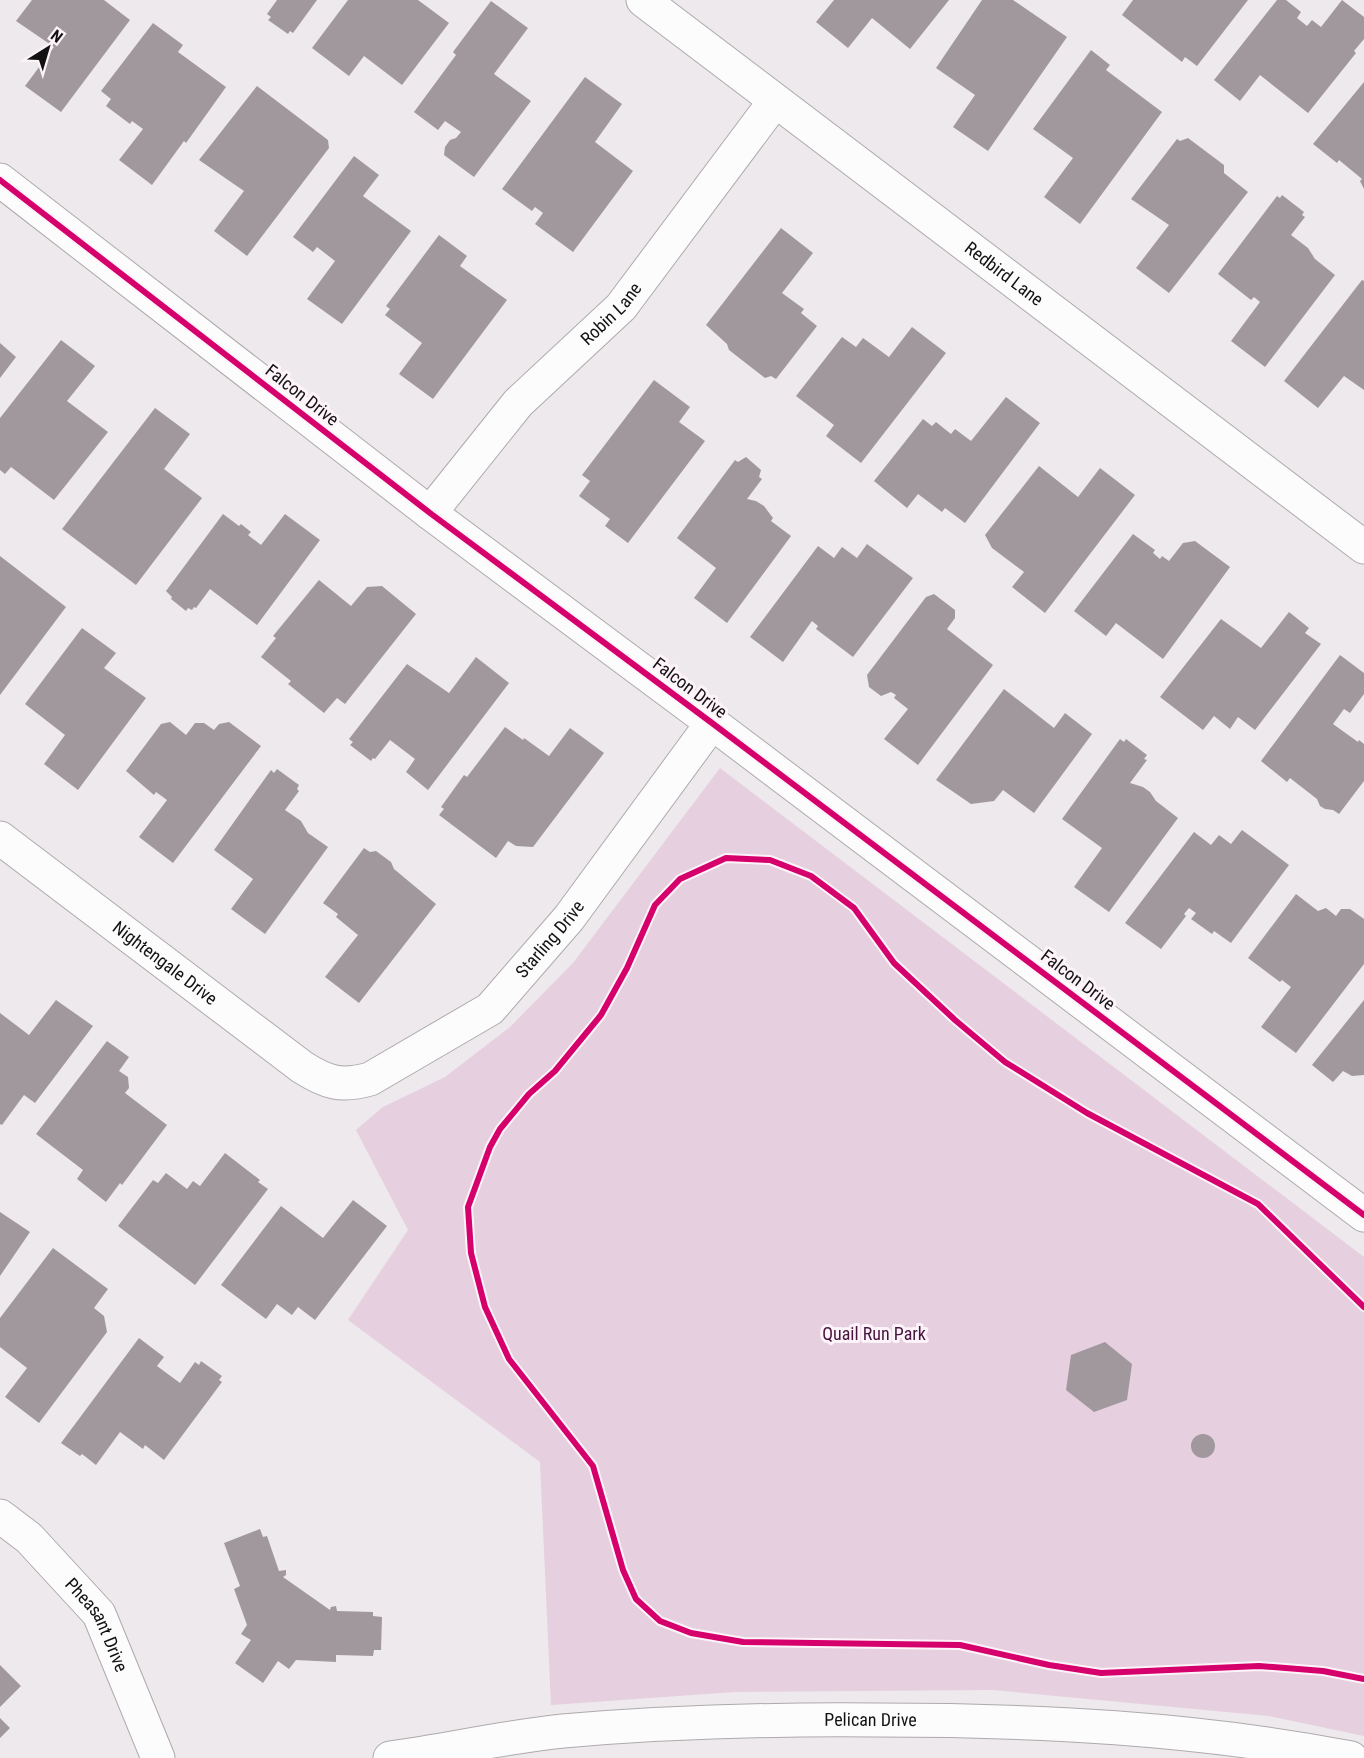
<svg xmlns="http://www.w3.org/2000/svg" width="1364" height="1758" font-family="'Roboto Condensed',sans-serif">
	<rect width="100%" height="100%" fill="#eee9ec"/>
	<path fill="#e6cfdf" d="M 720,768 L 1364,1257 L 1364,1736 L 1269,1716 L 993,1690 L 735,1692 L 551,1705 L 540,1462 L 348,1320 L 408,1230 L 356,1130 L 383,1107 L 445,1077 L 510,1027 L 573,963 Z"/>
	<path fill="#a1989e" d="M 32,0 L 104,0 L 130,20 L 61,112 L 25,86 L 54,47 L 16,21 Z
		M 277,0 L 317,0 L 293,33 L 290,31 L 288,34 L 268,20 L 271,17 L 267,14 Z
		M 348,0 L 418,0 L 449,23 L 402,85 L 364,56 L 349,76 L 312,48 Z
		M 834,0 L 949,0 L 910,49 L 872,18 L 848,48 L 816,22 Z
		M 982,0 L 1013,0 L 1067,37 L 988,151 L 953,127 L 975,95 L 936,68 Z
		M 1133,0 L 1248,0 L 1197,66 L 1185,57 L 1182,62 L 1122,15 Z
		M 1277,0 L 1286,0 L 1301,12 L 1297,18 L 1307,26 L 1312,20 L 1321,27 L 1342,0 L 1364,17 L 1364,39 L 1354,51 L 1356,53 L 1308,113 L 1260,75 L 1240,101 L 1214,80 Z
		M 491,1 L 528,28 L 494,74 L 531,101 L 474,177 L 444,155 L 445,147 L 450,140 L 456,138 L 461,132 L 445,121 L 438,130 L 414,112 L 456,55 L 453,52 Z
		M 153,23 L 183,45 L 178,52 L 226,87 L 186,143 L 184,141 L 152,185 L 119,160 L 143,129 L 132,121 L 130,124 L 106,106 L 111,99 L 101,91 Z
		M 1091,50 L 1110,65 L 1106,70 L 1162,112 L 1080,224 L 1044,197 L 1073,158 L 1033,129 Z
		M 585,77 L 622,104 L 595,142 L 633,171 L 573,252 L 535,224 L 543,213 L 535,207 L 532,211 L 502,189 Z
		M 1364,82 L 1364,189 L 1360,181 L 1362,179 L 1339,160 L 1337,163 L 1313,144 Z
		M 257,86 L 328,140 L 329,148 L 247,256 L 214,231 L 244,191 L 199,160 Z
		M 1188,138 L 1224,165 L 1224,173 L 1248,192 L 1169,293 L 1136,268 L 1169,225 L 1131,199 L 1177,139 L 1180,141 Z
		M 354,156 L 379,175 L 363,196 L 411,231 L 342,324 L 307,299 L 335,261 L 317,247 L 313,252 L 293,237 Z
		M 1282,195 L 1304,212 L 1302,215 L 1305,217 L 1291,235 L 1308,248 L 1315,259 L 1335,275 L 1265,367 L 1231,341 L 1260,302 L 1254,297 L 1251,300 L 1218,274 L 1277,196 L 1280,198 Z
		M 781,228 L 813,253 L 782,293 L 804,309 L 801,313 L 817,326 L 776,379 L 771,376 L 765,378 L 729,350 L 727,344 L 706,325 Z
		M 439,235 L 467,256 L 460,266 L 507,300 L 433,399 L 399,374 L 422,343 L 385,315 L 390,309 L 386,306 Z
		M 1362,280 L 1364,281 L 1364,390 L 1344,376 L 1318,408 L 1284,381 Z
		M 912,327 L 946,353 L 861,463 L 826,436 L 834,425 L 796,396 L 842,337 L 856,347 L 863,338 L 889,357 Z
		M 61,340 L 95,366 L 67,401 L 108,432 L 54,500 L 11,467 L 5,474 L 0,470 L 0,418 Z
		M 0,343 L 16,357 L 0,378 Z
		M 654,380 L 690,407 L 679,422 L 705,441 L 628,543 L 605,526 L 610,519 L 579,496 L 590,481 L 582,475 Z
		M 1006,397 L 1040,423 L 965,523 L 945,508 L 942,512 L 918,494 L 907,508 L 874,481 L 923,419 L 932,426 L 936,422 L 951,434 L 955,429 L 971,441 Z
		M 155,408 L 190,434 L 164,469 L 202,498 L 136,585 L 62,529 Z
		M 746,457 L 761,470 L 759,477 L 762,479 L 747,499 L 756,501 L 764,506 L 773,518 L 771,521 L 791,536 L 727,623 L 694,598 L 716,568 L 677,538 L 735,460 L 738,462 Z
		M 1039,466 L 1078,497 L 1100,468 L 1135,495 L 1045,613 L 1012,587 L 1024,572 L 992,548 L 985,535 Z
		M 223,514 L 239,526 L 241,524 L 251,532 L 248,535 L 261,545 L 285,514 L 320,540 L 257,625 L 210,589 L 196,608 L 194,607 L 192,610 L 188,608 L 186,611 L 171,599 L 172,597 L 166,591 Z
		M 1133,534 L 1155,550 L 1153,553 L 1160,559 L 1162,556 L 1169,561 L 1183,543 L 1195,541 L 1230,567 L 1163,659 L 1116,623 L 1106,636 L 1074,611 Z
		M 867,544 L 913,578 L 853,657 L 816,629 L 818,626 L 812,621 L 783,662 L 750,637 L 818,546 L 834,558 L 842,547 L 857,558 Z
		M 0,556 L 66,607 L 0,695 Z
		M 319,580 L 351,606 L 367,587 L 382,586 L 416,614 L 345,704 L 337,698 L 324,713 L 288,684 L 291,681 L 261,657 L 276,638 L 273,636 Z
		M 934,594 L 955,610 L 955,618 L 947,629 L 993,665 L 918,765 L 884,739 L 908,709 L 894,698 L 896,695 L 891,692 L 881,696 L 869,687 L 867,675 L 926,597 Z
		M 1289,612 L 1309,628 L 1305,633 L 1321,644 L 1255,730 L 1238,717 L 1230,729 L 1214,716 L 1203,730 L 1160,697 L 1221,619 L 1261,648 Z
		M 82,628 L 116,653 L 104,668 L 146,698 L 78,790 L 44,764 L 65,735 L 25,704 Z
		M 1340,655 L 1364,673 L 1364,694 L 1350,713 L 1344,709 L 1333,724 L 1358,742 L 1359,740 L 1364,744 L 1364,781 L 1339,814 L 1333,810 L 1325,809 L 1320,806 L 1317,799 L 1290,778 L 1287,782 L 1261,761 Z
		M 476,657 L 509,683 L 428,790 L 406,772 L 415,759 L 390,740 L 375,759 L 373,758 L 371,761 L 350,745 L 353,742 L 349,739 L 407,664 L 449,693 Z
		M 1004,689 L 1054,728 L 1065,713 L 1092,734 L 1034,813 L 1003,790 L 994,801 L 971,804 L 936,780 Z
		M 170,722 L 186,735 L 195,723 L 204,723 L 214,730 L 219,724 L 229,722 L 261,746 L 173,863 L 139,837 L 167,800 L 156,792 L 154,795 L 126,771 L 161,724 Z
		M 505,727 L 523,740 L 524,738 L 549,756 L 570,728 L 604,753 L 533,847 L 516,846 L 508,841 L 496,858 L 439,815 L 444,809 L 441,807 L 464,775 L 467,777 Z
		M 1120,739 L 1124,742 L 1126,739 L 1147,755 L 1144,759 L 1147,760 L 1130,783 L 1143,787 L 1150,792 L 1156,801 L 1178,818 L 1109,912 L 1074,887 L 1102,848 L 1062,819 Z
		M 277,769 L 299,785 L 297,789 L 299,791 L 285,810 L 301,821 L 308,833 L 328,847 L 265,934 L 231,909 L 253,879 L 214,850 L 271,770 L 274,773 Z
		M 1242,830 L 1289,865 L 1231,943 L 1214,931 L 1212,934 L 1191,919 L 1196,913 L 1189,908 L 1184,914 L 1186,916 L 1161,949 L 1125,923 L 1194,832 L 1211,845 L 1219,835 L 1231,844 Z
		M 364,848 L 370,852 L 376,851 L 391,862 L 394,869 L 436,904 L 359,1003 L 325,977 L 358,935 L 336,917 L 338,914 L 323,903 Z
		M 1296,894 L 1318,911 L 1326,908 L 1336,916 L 1341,909 L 1350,909 L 1364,919 L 1364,964 L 1296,1053 L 1261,1027 L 1291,987 L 1282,980 L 1280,982 L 1248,958 Z
		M 56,1000 L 93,1026 L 35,1103 L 24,1095 L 2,1125 L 0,1124 L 0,1013 L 29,1035 Z
		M 1364,1000 L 1364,1075 L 1352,1076 L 1343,1071 L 1333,1082 L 1312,1065 Z
		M 107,1041 L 129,1057 L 119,1071 L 128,1077 L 129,1088 L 125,1093 L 167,1125 L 122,1185 L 120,1183 L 106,1202 L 77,1179 L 83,1170 L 36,1134 Z
		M 225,1153 L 260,1180 L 258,1182 L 268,1189 L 195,1285 L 118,1226 L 153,1180 L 158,1183 L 166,1173 L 187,1189 L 193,1181 L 200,1186 Z
		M 353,1200 L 387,1226 L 315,1320 L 298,1307 L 292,1315 L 277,1304 L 266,1319 L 221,1285 L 281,1206 L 323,1238 Z
		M 0,1212 L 30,1232 L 0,1276 Z
		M 53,1248 L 108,1289 L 94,1308 L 104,1316 L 107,1332 L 39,1423 L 5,1397 L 27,1368 L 0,1347 L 0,1318 Z
		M 139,1338 L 164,1357 L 157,1366 L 180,1383 L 195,1362 L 199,1365 L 201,1361 L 222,1376 L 219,1380 L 222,1382 L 164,1460 L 145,1445 L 143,1449 L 120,1432 L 96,1465 L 82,1454 L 80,1456 L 61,1443 Z
		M 1105,1342 L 1132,1364 L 1127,1400 L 1094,1412 L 1066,1390 L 1071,1355 Z
		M1191 1446a12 12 0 1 1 24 0a12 12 0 1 1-24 0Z
		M 260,1529 L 263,1537 L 267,1536 L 279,1571 L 286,1570 L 286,1575 L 283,1577 L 330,1610 L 331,1607 L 336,1606 L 337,1611 L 373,1612 L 373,1616 L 382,1617 L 381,1650 L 374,1650 L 373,1656 L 336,1655 L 336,1662 L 296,1660 L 289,1669 L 278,1661 L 263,1683 L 235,1663 L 251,1640 L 241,1634 L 247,1625 L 234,1589 L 240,1586 L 224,1543 Z
		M 0,1665 L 21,1686 L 0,1707 Z
		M 0,1718 L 10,1728 L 0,1738 Z"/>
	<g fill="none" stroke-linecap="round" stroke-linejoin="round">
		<g stroke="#adaaac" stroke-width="35">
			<g id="minor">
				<path id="s1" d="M 643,0 L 1364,547"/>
				<path d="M 0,180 L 430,513 L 712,723 L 1364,1215"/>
				<path id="s2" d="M 430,513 L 518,403 L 621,307 L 775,101"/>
				<path id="s3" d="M 0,838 L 302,1067 C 327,1083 341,1087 370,1079 L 490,1009 L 569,918 L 712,723"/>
				<path id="s4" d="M 0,1516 L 29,1538 L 99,1614 L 158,1758"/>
				<path id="s5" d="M 390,1758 C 448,1750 505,1737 563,1731 C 668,1722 772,1719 878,1720 C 1036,1720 1195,1728 1351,1758"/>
			</g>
		</g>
		<use href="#minor" stroke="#fcfcfc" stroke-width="33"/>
		<g stroke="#fdf4fa" stroke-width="10">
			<path id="cycleway" d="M 0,180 L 430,513 L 712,723 L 1364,1215
				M 1364,1307 L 1258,1204 L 1087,1113 L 1005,1062 L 955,1020 L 894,963 L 854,908 L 811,876 L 770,860 L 726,858 L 680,879 L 655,905 L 627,968 L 601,1015 L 555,1071 L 529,1094 L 500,1129 L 490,1147 L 468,1207 L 471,1253 L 485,1307 L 509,1359 L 593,1466 L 623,1570 L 636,1599 L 660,1621 L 691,1633 L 743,1642 L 960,1645 L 1049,1665 L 1101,1673 L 1259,1666 L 1323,1671 L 1364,1679"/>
		</g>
		<use href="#cycleway" stroke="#d6006c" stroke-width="6"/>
	</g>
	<g text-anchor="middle" stroke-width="6" stroke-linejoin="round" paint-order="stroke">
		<g font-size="18" fill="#141113" stroke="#fdf4fa">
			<text dy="6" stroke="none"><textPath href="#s1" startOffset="453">Redbird Lane</textPath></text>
			<text dy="6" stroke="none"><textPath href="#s2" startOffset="270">Robin Lane</textPath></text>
			<text transform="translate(302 395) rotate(38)" y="6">Falcon Drive</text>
			<text transform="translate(690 688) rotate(37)" y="6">Falcon Drive</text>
			<text dy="6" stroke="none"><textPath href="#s3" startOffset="682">Starling Drive</textPath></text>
			<text dy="6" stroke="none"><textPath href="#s3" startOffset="207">Nightengale Drive</textPath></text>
			<text transform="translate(1078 980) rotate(37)" y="6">Falcon Drive</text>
			<text dy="6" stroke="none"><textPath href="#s4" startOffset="148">Pheasant Drive</textPath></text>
			<text dy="6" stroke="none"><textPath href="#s5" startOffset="483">Pelican Drive</textPath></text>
		</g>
		<g font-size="18" fill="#47143d" stroke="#fdf4fa">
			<text x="874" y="1340">Quail Run Park</text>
		</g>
	</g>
	<g transform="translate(48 48) rotate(37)" stroke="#fdf4fa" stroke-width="4.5" paint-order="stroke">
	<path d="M0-4.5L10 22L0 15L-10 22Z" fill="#141113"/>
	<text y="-9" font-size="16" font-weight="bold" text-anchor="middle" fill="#141113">N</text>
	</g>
</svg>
